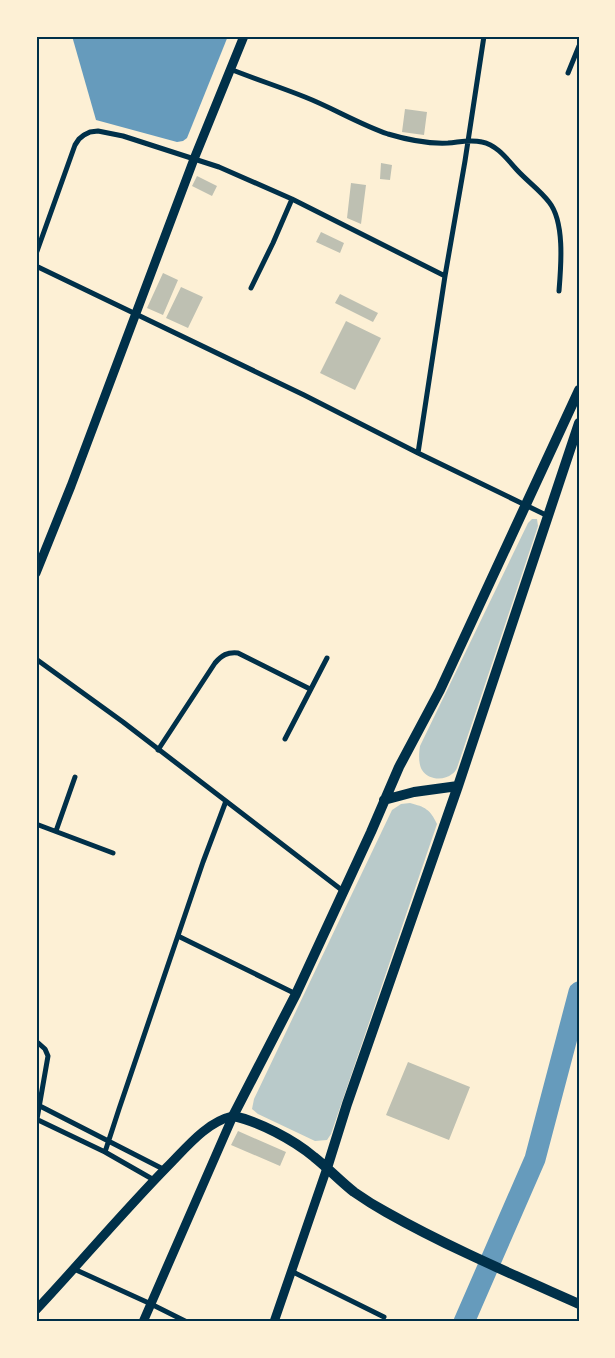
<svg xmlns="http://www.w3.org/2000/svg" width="615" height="1358" font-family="Jost,sans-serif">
	<rect width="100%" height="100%" fill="#fdf0d5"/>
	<path fill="#b9caca" d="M 532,519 L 537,519 L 538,526 L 457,768 C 456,770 454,773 452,774 C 444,781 428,780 422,770 C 418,763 419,753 420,746 L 528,523 Z
		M 410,803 C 425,807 430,809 437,824 L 331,1134 L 327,1140 L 315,1141 L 258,1114 L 252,1109 L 254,1099 L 392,810 L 401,804 Z"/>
	<path fill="#669bbc" d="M 72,36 L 228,36 L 187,138 L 183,141 L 177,142 L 96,120 Z"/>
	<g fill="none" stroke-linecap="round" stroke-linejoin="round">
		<path stroke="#669bbc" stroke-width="21" d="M 464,1322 L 535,1159 L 579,992"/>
	</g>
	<path fill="#bec0b2" d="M 405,109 L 427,112 L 424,135 L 402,132 Z
		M 381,163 L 392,165 L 390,180 L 380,179 Z
		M 197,176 L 217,186 L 212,196 L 192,186 Z
		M 351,183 L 366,185 L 361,224 L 347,218 Z
		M 321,232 L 344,243 L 340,253 L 316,242 Z
		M 163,273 L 178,280 L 163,315 L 147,308 Z
		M 181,287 L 203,297 L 188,328 L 166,318 Z
		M 340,294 L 378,313 L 373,322 L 335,303 Z
		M 346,321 L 381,338 L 355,390 L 320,373 Z
		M 408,1062 L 470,1087 L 449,1140 L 386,1115 Z
		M 238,1131 L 286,1152 L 280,1166 L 231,1145 Z"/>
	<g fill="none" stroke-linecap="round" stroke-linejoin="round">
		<path stroke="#003049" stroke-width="5" d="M 230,69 C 255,79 280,87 305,97 C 333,108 359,124 388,134 C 408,140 428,144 448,143 C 460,142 470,139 482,142 C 497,145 507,159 517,170 C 527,181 540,190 549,202 C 565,222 561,266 559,291
			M 568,73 L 579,46
			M 36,254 L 75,145 L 79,139 L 84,135 L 90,132 L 98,131 L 123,136 L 219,167 L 292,199 L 445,276
			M 36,266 L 304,395 L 418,453 L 548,516
			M 251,288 L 273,243 L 292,199
			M 418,453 L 445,276 L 465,161 L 484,36
			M 36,659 L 123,722 L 343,891
			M 285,739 L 327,658
			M 158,750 L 215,663 C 222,655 227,652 238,653 L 310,689
			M 36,824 L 113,853
			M 56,831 L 75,777
			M 178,936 L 296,994
			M 36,1041 L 45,1049 L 48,1056 L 37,1119
			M 36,1104 L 165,1170
			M 36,1119 L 105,1152 L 154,1180
			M 105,1152 L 119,1109 L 203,862 L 226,801
			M 74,1269 L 151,1304 L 187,1322
			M 291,1271 L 384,1317"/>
		<path stroke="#003049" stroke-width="9" d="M 36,573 L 71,486 L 194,159 L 244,36
			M 143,1322 L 233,1116
			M 274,1322 L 327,1168"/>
		<path stroke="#003049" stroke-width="9" d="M 36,1310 C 80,1263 122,1213 167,1167 C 186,1148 206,1122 233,1116"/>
		<path stroke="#003049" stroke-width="10" d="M 579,390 L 440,690 L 399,767 L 371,832 L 296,994 L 233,1116 C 258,1121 294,1140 314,1157 C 328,1168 340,1181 354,1192 C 364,1199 375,1206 386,1212 C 448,1247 514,1275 579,1304
			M 384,800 L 414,792 L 458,786
			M 327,1168 L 347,1104 L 458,786 L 579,423"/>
	</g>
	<rect width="615" height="1358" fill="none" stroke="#fdf0d5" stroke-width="75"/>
	<rect x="38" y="38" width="540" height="1282" fill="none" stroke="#003049" stroke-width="2"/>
</svg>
